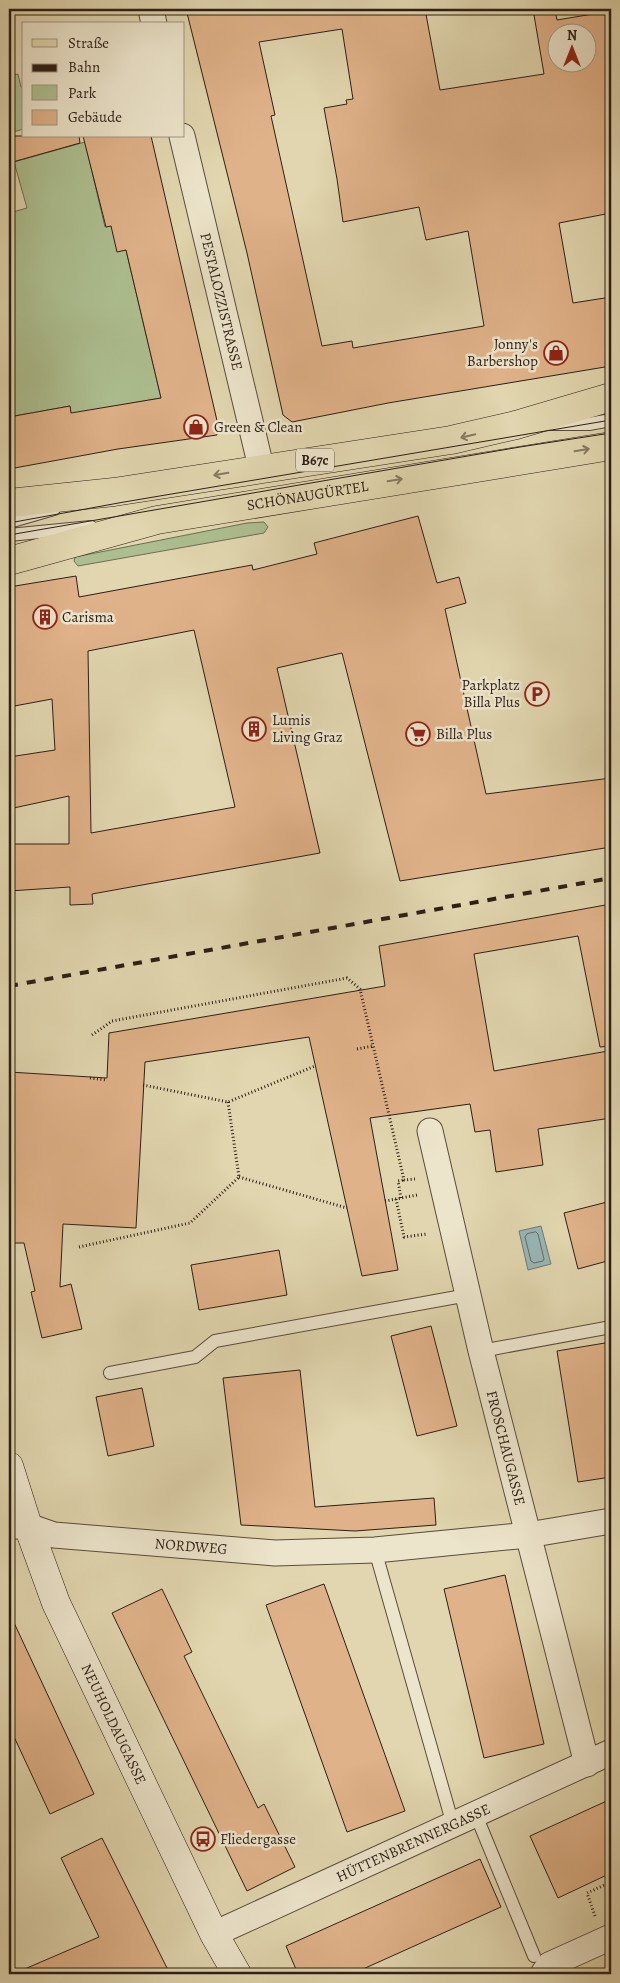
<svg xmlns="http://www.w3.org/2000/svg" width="620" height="1983" font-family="Alegreya,serif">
	<rect width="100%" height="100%" fill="#e1d6af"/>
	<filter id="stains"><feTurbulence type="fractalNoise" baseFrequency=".004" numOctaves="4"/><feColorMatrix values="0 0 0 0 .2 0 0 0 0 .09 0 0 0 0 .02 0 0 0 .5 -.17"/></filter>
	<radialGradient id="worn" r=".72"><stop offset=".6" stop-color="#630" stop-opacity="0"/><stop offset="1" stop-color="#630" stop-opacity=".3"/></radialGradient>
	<path fill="#adbf90" stroke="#6c6e53" d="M 18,74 L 21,87 L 24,87 L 24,129 L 9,133 L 9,76 Z
		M 85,142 L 105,227 L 111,225 L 126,250 L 161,398 L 71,414 L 70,406 L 9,417 L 9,213 L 27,208 L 14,162 Z
		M 264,522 L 268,527 L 264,533 L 78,566 L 74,561 L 75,557 L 247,523 Z"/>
	<path fill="#99b6b6" stroke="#6d7976" d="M 541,1226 L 551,1264 L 528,1270 L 519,1231 Z"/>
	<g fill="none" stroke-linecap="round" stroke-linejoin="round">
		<path stroke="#626a66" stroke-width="1" d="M 536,1232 L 538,1234 L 544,1259 L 543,1261 L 534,1263 L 531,1261 L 525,1237 L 527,1234 Z"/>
	</g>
	<path fill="#e0b289" stroke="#2c1e16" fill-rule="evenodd" d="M 186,9 L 425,9 L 440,90 L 544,74 L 533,9 L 555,9 L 557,20 L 611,11 L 611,213 L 559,223 L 573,303 L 611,297 L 611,366 L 388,403 L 292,422 L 283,415 L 247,253 ZM 342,29 L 353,99 L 346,100 L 347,104 L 324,108 L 337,179 L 343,222 L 419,207 L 426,240 L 468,231 L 484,326 L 353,348 L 352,341 L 322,346 L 271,116 L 275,115 L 259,42 ZM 558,32 L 588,32 L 588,62 L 558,62 Z
		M 9,136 L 79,136 L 80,143 L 9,163 Z
		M 83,136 L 151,136 L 218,425 L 217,435 L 118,449 L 9,469 L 9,417 L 70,406 L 71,413 L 161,398 L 126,250 L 117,252 L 111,226 L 106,227 Z
		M 418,516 L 437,583 L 459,577 L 466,603 L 445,609 L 486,794 L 611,778 L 611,847 L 400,881 L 342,653 L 277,668 L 320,853 L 92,894 L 93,904 L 70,905 L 70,887 L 9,891 L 9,844 L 69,844 L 69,796 L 9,809 L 9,757 L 55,750 L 52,699 L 9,707 L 9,587 L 76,576 L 79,597 L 252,565 L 253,570 L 317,554 L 314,543 ZM 194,630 L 235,807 L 91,833 L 88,651 Z
		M 611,904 L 611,1046 L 600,1047 L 578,936 L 474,954 L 494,1071 L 608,1051 L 611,1070 L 611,1118 L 538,1129 L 543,1165 L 496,1172 L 490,1130 L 475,1132 L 470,1104 L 370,1118 L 398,1270 L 362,1276 L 309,1037 L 145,1062 L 136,1228 L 63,1224 L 60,1287 L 71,1284 L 82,1329 L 42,1338 L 31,1292 L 35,1291 L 24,1243 L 9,1243 L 9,1072 L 107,1078 L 109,1033 L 385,986 L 379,946 Z
		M 611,1201 L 611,1260 L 578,1269 L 564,1213 Z
		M 279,1250 L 287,1295 L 199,1310 L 191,1265 Z
		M 431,1326 L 457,1426 L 417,1436 L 391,1336 Z
		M 611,1342 L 611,1477 L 578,1482 L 557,1351 Z
		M 300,1370 L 315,1507 L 434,1498 L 436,1525 L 355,1531 L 241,1525 L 223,1378 Z
		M 142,1388 L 154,1446 L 108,1456 L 96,1397 Z
		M 505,1575 L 544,1744 L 484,1758 L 444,1589 Z
		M 324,1584 L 405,1811 L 347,1832 L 266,1605 Z
		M 162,1589 L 192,1652 L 184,1656 L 258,1808 L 264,1804 L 295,1867 L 247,1891 L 112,1613 Z
		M 9,1612 L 94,1794 L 50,1814 L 9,1726 Z
		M 611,1799 L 611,1873 L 558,1898 L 530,1836 Z
		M 102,1838 L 170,1974 L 13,1974 L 99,1937 L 61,1858 Z
		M 480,1859 L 501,1907 L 352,1974 L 298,1974 L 286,1946 Z"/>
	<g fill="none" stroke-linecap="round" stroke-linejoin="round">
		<g stroke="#594c3c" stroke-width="14">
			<path id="lane" d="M 552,424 L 589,424 L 611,420
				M 9,522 L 54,509
				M 9,535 L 91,527
				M 481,1351 L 611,1327
				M 110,1373 L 195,1357 L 215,1341 L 468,1295
				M 375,1550 L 453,1825
				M 476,1815 L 534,1956"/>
		</g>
		<g stroke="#594c3c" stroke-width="27">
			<g id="street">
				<path d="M 151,9 L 154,24"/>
				<path id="s1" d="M 182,136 L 261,467"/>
				<path id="s2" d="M 430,1131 L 481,1351 L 587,1764"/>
				<path id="s3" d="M 9,1526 L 28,1526 L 54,1535 L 275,1553 L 375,1550 L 528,1535 L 611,1521"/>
				<path id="s4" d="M 214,1934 L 611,1752"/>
				<path d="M 543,1974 L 549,1965 L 611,1937"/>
			</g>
		</g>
		<g stroke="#2c1e16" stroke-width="29">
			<g id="secondary">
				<path id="s5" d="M 9,1466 L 28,1526 L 56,1603 L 214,1934 L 237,1974"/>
			</g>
		</g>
		<g stroke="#2c1e16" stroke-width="29">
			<g id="primary">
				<path d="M 9,503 L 114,492 L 451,440 L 516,425 L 611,397"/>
				<path id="s6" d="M 9,561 L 157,520 L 611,446"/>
			</g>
		</g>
		<path stroke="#2c1e16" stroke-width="3" stroke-dasharray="1 2.5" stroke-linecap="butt" d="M 92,1035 L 112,1021 L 347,978 L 360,989 L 404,1180 L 415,1179
			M 357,1049 L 373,1046
			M 90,1078 L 107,1080
			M 143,1085 L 228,1102 L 315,1066
			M 239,1177 L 347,1208
			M 401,1198 L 398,1181 L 404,1180
			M 396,1199 L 404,1237 L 427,1234
			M 385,1201 L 417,1195
			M 79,1247 L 190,1223 L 239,1177 L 228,1102
			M 595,1916 L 587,1893 L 611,1882"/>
		<use href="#lane" stroke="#ece4cb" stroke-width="12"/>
		<use href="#street" stroke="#ece4cb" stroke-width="25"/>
		<use href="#secondary" stroke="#ece4cb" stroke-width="28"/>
		<use href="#primary" stroke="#e1d6af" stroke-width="28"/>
		<path stroke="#2c1e16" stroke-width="1" d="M 9,523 L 124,502 L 611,420
			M 9,535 L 520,447 L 611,433"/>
		<path stroke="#2c1e16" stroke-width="4" stroke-dasharray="9 9" stroke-linecap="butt" d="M 9,986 L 611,878"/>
	</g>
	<defs><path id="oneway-shaft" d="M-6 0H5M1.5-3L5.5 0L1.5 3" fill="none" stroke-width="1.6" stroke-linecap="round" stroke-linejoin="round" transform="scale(1.25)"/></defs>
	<g stroke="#867a62">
		<use href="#oneway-shaft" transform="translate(468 436) rotate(167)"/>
		<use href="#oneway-shaft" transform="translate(582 450) rotate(-9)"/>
		<use href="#oneway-shaft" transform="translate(221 474) rotate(171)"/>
		<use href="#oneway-shaft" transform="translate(395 480) rotate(-9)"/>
	</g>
	<defs>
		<g id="shop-ring" transform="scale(1.25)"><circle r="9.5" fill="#ece4cb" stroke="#8f2418" stroke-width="1.5"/><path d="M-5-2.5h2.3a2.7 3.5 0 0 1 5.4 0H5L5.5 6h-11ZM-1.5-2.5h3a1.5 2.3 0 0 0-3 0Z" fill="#8f2418"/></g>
		<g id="building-ring" transform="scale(1.25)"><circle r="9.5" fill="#ece4cb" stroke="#8f2418" stroke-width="1.5"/><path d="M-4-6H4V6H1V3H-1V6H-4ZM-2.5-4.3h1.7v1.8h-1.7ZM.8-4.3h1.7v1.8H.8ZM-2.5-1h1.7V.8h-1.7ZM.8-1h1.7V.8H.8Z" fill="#8f2418"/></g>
		<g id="parking-ring" transform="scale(1.25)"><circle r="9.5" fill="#ece4cb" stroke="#8f2418" stroke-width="1.5"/><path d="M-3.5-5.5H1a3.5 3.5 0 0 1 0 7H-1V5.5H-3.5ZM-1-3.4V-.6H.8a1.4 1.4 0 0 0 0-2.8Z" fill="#8f2418"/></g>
		<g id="supermarket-ring" transform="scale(1.25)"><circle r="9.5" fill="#ece4cb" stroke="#8f2418" stroke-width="1.5"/><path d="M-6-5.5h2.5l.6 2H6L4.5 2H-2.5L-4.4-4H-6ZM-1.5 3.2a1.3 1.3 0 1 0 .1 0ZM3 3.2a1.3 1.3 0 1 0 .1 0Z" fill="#8f2418"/></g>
		<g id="bus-ring" transform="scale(1.25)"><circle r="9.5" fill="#ece4cb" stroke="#8f2418" stroke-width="1.5"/><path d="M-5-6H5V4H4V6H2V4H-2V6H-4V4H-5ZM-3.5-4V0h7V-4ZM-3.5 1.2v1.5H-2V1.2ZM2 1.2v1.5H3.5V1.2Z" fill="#8f2418"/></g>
	</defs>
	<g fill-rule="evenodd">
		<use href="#shop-ring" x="556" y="353"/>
		<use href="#shop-ring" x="196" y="427"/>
		<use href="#building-ring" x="45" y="617"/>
		<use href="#parking-ring" x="537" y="694"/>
		<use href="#building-ring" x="254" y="729"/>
		<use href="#supermarket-ring" x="418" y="734"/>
		<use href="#bus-ring" x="203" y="1839"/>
	</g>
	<g text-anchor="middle" stroke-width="5" stroke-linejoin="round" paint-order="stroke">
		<rect fill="#ece4cb" stroke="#66594c" stroke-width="1" x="296" y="448.5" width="38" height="23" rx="4"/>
		<g font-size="14" font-weight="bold" fill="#2c1e16">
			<text x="315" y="465">B67c</text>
		</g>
		<g font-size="15" fill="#2c1e16" stroke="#ece4cb">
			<text dy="5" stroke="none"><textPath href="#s1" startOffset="170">PESTALOZZISTRASSE</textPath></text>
			<text dy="5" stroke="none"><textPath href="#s6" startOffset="306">SCHÖNAUGÜRTEL</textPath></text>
			<text dy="5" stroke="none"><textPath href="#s2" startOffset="326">FROSCHAUGASSE</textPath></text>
			<text dy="5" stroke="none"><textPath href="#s3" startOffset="184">NORDWEG</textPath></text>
			<text dy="5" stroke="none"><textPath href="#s5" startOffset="279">NEUHOLDAUGASSE</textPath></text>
			<text dy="5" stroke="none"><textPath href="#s4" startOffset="219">HÜTTENBRENNERGASSE</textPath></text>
		</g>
		<g font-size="15" fill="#2c1e16" stroke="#ece4cb" text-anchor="start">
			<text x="538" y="349" text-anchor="end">Jonny's<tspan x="538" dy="17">Barbershop</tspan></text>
			<text x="214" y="432">Green &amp; Clean</text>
			<text x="62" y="622">Carisma</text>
			<text x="520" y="690" text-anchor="end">Parkplatz<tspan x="520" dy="17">Billa Plus</tspan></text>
			<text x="272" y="725">Lumis<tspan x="272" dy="17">Living Graz</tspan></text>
			<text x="436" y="739">Billa Plus</text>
			<text x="220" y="1844">Fliedergasse</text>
		</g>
	</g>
	<rect width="620" height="1983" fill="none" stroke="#e1d6af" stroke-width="30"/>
	<rect x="10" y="10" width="600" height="1963" fill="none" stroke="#2c1e16" stroke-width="2.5"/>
	<rect x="15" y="15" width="590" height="1953" fill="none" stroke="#2c1e16"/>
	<rect x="22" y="22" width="162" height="115" fill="#ece4cb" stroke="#9f9583"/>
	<rect x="32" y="39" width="25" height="8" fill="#e1d6af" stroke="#9f9583"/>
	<text x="68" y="48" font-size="15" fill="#2c1e16">Straße</text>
	<rect x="32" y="64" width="25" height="8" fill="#2c1e16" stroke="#9f9583"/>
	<text x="68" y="72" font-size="15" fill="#2c1e16">Bahn</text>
	<rect x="32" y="85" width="25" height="15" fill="#adbf90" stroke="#9f9583"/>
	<text x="68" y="98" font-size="15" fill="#2c1e16">Park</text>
	<rect x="32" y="110" width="25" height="15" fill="#e0b289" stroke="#9f9583"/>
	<text x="68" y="122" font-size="15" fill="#2c1e16">Gebäude</text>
	<g transform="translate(572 48)"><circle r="24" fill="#ece4cb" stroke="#9f9583"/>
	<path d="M0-4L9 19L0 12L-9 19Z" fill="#8f2418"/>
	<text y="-8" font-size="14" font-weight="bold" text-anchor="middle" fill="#2c1e16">N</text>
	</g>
	<rect width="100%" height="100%" filter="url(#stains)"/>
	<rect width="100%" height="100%" fill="url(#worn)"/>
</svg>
